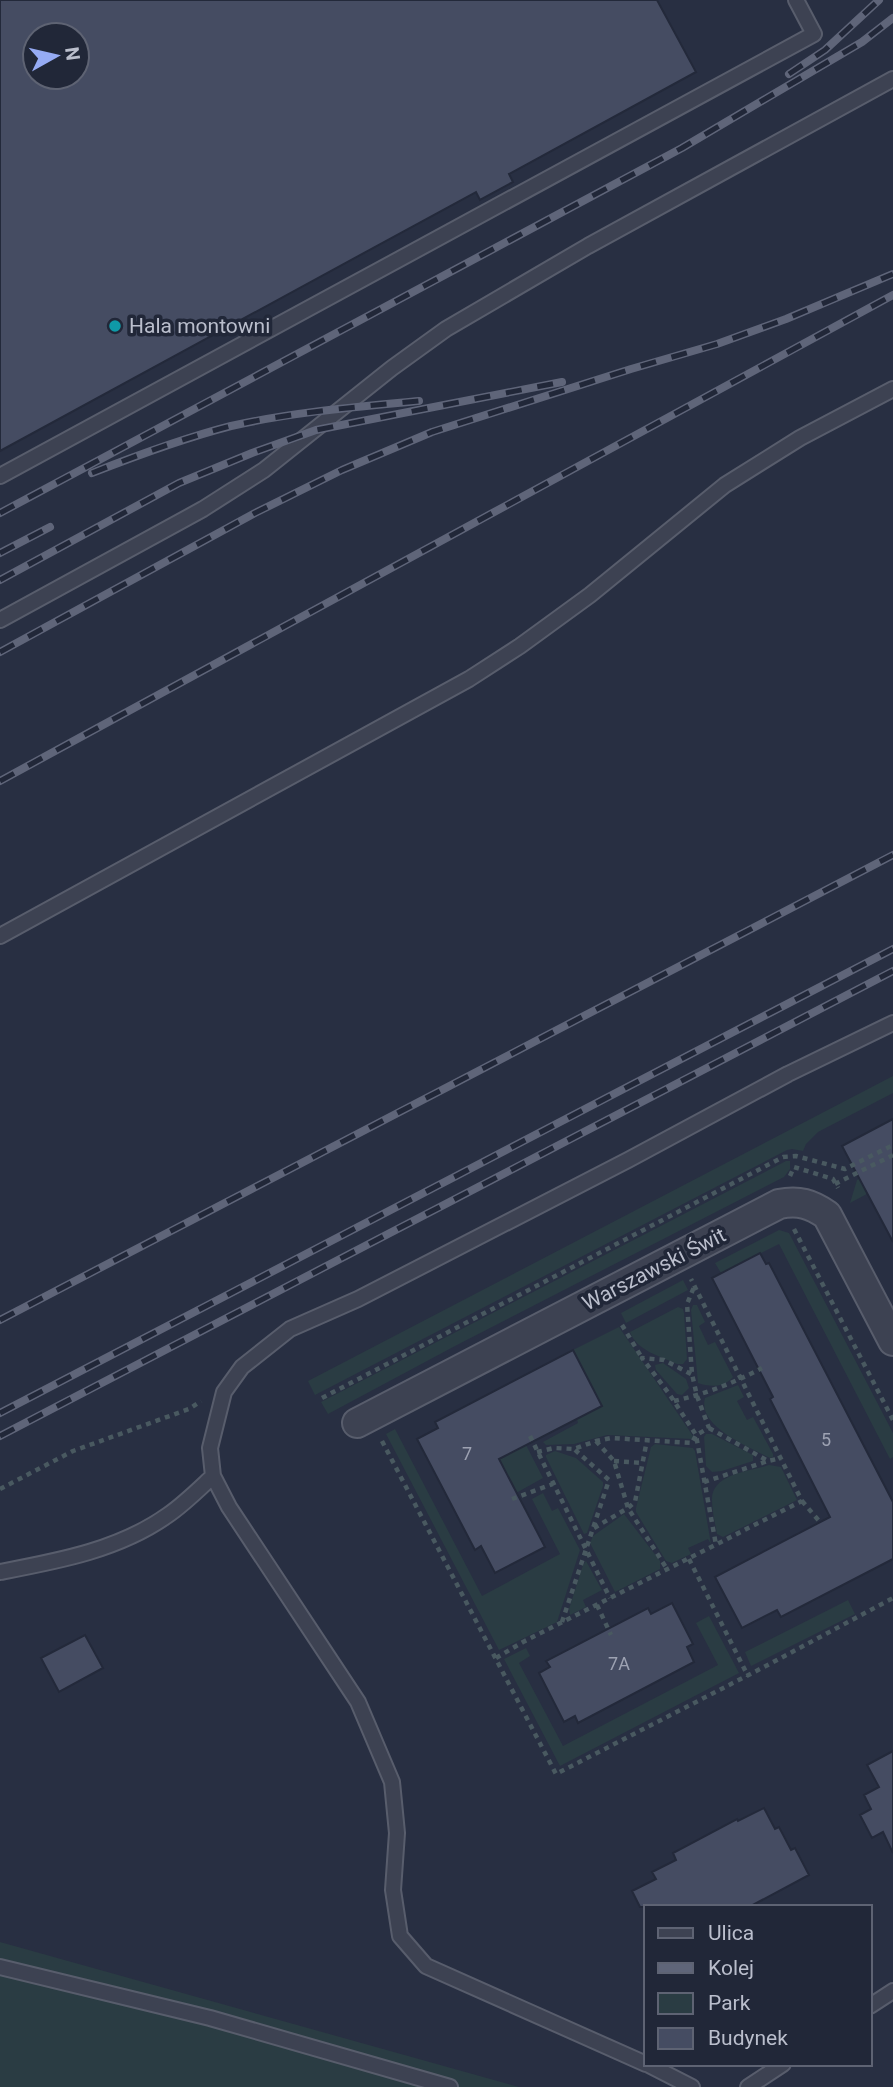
<svg xmlns="http://www.w3.org/2000/svg" width="893" height="2087" font-family="Roboto,sans-serif">
	<rect width="100%" height="100%" fill="#282f42"/>
	<path fill="#2a3c43" d="M 893,1076 L 893,1093 L 818,1132 L 806,1144 L 803,1151 L 792,1149 L 787,1150 L 315,1395 L 308,1381 Z
		M 786,1161 L 790,1161 L 790,1169 L 784,1177 L 455,1346 L 328,1414 L 321,1402 Z
		M 893,1161 L 893,1180 L 850,1203 L 857,1180 Z
		M 779,1230 L 789,1233 L 893,1433 L 893,1457 L 890,1459 L 779,1244 L 721,1273 L 715,1263 Z
		M 683,1280 L 688,1290 L 626,1323 L 621,1313 Z
		M 693,1305 L 697,1305 L 705,1322 L 699,1326 L 708,1345 L 715,1342 L 733,1377 C 724,1388 710,1387 698,1383 L 691,1310 Z
		M 678,1307 L 683,1309 L 684,1313 L 687,1359 L 683,1364 L 677,1364 C 660,1356 637,1351 630,1332 Z
		M 619,1327 L 693,1436 L 692,1439 L 607,1435 L 574,1444 L 546,1445 L 543,1442 L 578,1423 L 577,1419 L 602,1406 L 573,1350 Z
		M 663,1363 L 686,1379 L 689,1388 L 682,1395 L 677,1394 L 656,1370 L 655,1365 Z
		M 738,1385 L 744,1397 L 737,1401 L 747,1420 L 753,1417 L 773,1454 L 773,1457 L 770,1458 C 750,1447 697,1427 705,1398 Z
		M 395,1429 L 482,1596 L 560,1554 L 532,1499 L 543,1493 L 552,1511 L 558,1508 L 580,1550 L 557,1622 L 499,1650 L 386,1434 Z
		M 706,1434 L 712,1434 L 753,1455 L 753,1461 L 722,1471 L 712,1472 L 706,1466 L 704,1437 Z
		M 655,1444 L 693,1448 L 695,1451 L 711,1544 L 708,1539 L 688,1548 L 691,1554 L 672,1563 L 666,1561 L 636,1512 L 636,1508 L 651,1447 Z
		M 526,1445 L 543,1478 L 516,1493 L 492,1463 Z
		M 555,1451 L 576,1458 L 603,1482 L 603,1486 L 587,1533 L 584,1534 L 546,1457 L 546,1455 Z
		M 769,1465 L 781,1467 L 797,1500 L 723,1537 L 717,1534 C 715,1523 712,1511 712,1500 C 711,1474 750,1471 769,1465 Z
		M 624,1514 L 660,1561 L 660,1569 L 615,1592 L 590,1543 L 593,1536 Z
		M 586,1561 L 602,1590 L 583,1600 L 586,1607 L 570,1615 L 569,1609 L 583,1565 Z
		M 848,1600 L 855,1614 L 751,1666 L 745,1652 Z
		M 709,1616 L 739,1673 L 560,1766 L 504,1659 L 526,1648 L 530,1656 L 519,1663 L 563,1746 L 718,1665 L 696,1623 Z
		M 0,1942 L 519,2087 L 0,2087 Z"/>
	<path fill="#454c62" stroke="#23293a" stroke-width="2" fill-rule="evenodd" d="M 0,0 L 657,0 L 696,72 L 509,174 L 513,182 L 480,200 L 476,192 L 0,451 ZM 35,35 L 77,35 L 77,77 L 35,77 Z
		M 893,1119 L 893,1242 L 842,1146 Z
		M 760,1253 L 766,1264 L 769,1263 L 893,1502 L 893,1559 L 781,1617 L 777,1610 L 742,1628 L 715,1577 L 830,1517 L 770,1399 L 773,1397 L 712,1278 Z
		M 573,1350 L 602,1406 L 499,1459 L 545,1547 L 495,1573 L 481,1546 L 475,1550 L 417,1439 L 438,1428 L 435,1422 Z
		M 672,1603 L 693,1644 L 687,1647 L 694,1662 L 578,1723 L 575,1716 L 564,1722 L 539,1673 L 550,1667 L 546,1661 L 648,1608 L 651,1614 Z
		M 85,1635 L 103,1668 L 59,1692 L 41,1658 Z
		M 893,1751 L 893,1853 L 883,1832 L 872,1838 L 860,1815 L 871,1809 L 864,1795 L 879,1787 L 867,1765 Z
		M 764,1808 L 775,1829 L 779,1827 L 791,1850 L 795,1848 L 809,1875 L 749,1907 L 640,1907 L 632,1891 L 656,1879 L 652,1872 L 676,1860 L 673,1853 L 737,1819 L 738,1821 Z"/>
	<g fill="none" stroke-linecap="round" stroke-linejoin="round">
		<g stroke="#585d6c" stroke-width="18">
			<path id="lane" d="M 0,476 L 814,34 L 796,0
				M 0,620 L 203,509 L 264,470 L 392,368 L 446,329 L 588,246 L 893,79
				M 0,936 L 469,679 L 520,646 L 590,595 L 725,485 L 800,438 L 893,389
				M 0,1572 C 58,1561 119,1550 168,1515 C 184,1504 199,1489 213,1476
				M 0,1967 L 210,2018 L 450,2087
				M 870,2006 L 893,1991
				M 646,2064 L 426,1966 L 400,1936 L 393,1890 L 397,1833 L 392,1782 L 358,1702 L 229,1507 L 213,1476 L 210,1448 L 224,1392 L 242,1367 L 290,1329 L 358,1299 L 628,1160 L 788,1074 L 893,1023
				M 647,2064 L 692,2087
				M 748,2087 L 783,2064"/>
		</g>
		<g stroke="#585d6c" stroke-width="32">
			<path id="street" d="M 357,1423 L 779,1204 C 799,1200 811,1204 827,1215 L 893,1341"/>
		</g>
		<path stroke="#495960" stroke-width="4.5" stroke-dasharray="5 5" stroke-linecap="butt" d="M 790,1176 L 794,1167 L 833,1179 L 838,1188
			M 835,1184 L 893,1155
			M 794,1229 L 893,1420
			M 622,1325 L 642,1358
			M 691,1374 L 664,1360 L 642,1358 L 670,1395 L 696,1435 L 716,1545
			M 322,1398 L 783,1157 L 796,1156 L 845,1169 L 893,1145
			M 674,1401 C 705,1394 734,1383 762,1368
			M 709,1428 L 768,1461 L 781,1458
			M 530,1436 L 610,1598
			M 382,1441 L 556,1774 L 764,1667 L 893,1598
			M 596,1441 L 614,1461 L 628,1508 L 667,1569
			M 537,1452 L 554,1448 L 574,1449 L 596,1441 L 611,1438 L 692,1443 L 696,1435 L 709,1428 L 697,1396 L 692,1374 L 687,1304 L 694,1287
			M 614,1461 L 643,1463
			M 704,1482 L 768,1461
			M 0,1489 L 73,1451 L 189,1409 L 201,1401
			M 512,1499 L 553,1484
			M 802,1501 L 820,1522
			M 594,1528 L 628,1508 L 635,1502 L 647,1440
			M 689,1559 L 748,1676
			M 597,1605 L 611,1635
			M 562,1622 L 609,1480 L 574,1449
			M 496,1658 L 523,1642 L 802,1501 L 691,1279"/>
		<use href="#lane" stroke="#3d4252" stroke-width="14"/>
		<use href="#street" stroke="#3d4252" stroke-width="28"/>
		<g stroke="#5f6579" stroke-width="8">
			<path id="rail" d="M 789,74 L 825,50 L 879,0
				M 92,473 C 138,455 184,438 231,426 C 293,412 356,407 419,401
				M 0,513 L 682,148 L 862,42 L 893,18
				M 0,553 L 50,527
				M 0,580 L 179,483 L 252,453 L 316,430 L 562,382
				M 0,652 L 255,513 L 342,470 L 432,432 L 631,369 L 717,344 L 786,319 L 893,274
				M 0,781 L 893,295
				M 0,1320 L 893,855
				M 0,1413 L 893,949
				M 0,1436 L 893,971"/>
		</g>
		<use href="#rail" stroke="#212738" stroke-width="5" stroke-dasharray="16" stroke-linecap="butt"/>
	</g>
	<circle fill="#0f9aa8" stroke="#212738" stroke-width="2.5" cx="115" cy="326" r="7"/>
	<g text-anchor="middle" stroke-width="7" stroke-linejoin="round" paint-order="stroke">
		<g font-size="18" fill="#9da2b2">
			<text x="826" y="1446">5</text>
			<text x="467" y="1460">7</text>
			<text x="619" y="1670">7A</text>
		</g>
		<g font-size="21" fill="#babecc" stroke="#212738" text-anchor="start">
			<text x="129" y="333">Hala montowni</text>
		</g>
		<g font-size="21" fill="#babecc" stroke="#212738">
			<text transform="translate(654 1269) rotate(-27)" y="7">Warszawski Świt</text>
		</g>
	</g>
	<rect x="644" y="1905" width="228" height="161" fill="#212738" stroke="#5e6373" stroke-width="2"/>
	<rect x="658" y="1928" width="35" height="10" fill="#3d4252" stroke="#5e6373" stroke-width="2"/>
	<text x="708" y="1940" font-size="21" fill="#babecc">Ulica</text>
	<rect x="658" y="1963" width="35" height="10" fill="#5f6579" stroke="#5e6373" stroke-width="2"/>
	<text x="708" y="1975" font-size="21" fill="#babecc">Kolej</text>
	<rect x="658" y="1993" width="35" height="21" fill="#2a3c43" stroke="#5e6373" stroke-width="2"/>
	<text x="708" y="2010" font-size="21" fill="#babecc">Park</text>
	<rect x="658" y="2028" width="35" height="21" fill="#454c62" stroke="#5e6373" stroke-width="2"/>
	<text x="708" y="2045" font-size="21" fill="#babecc">Budynek</text>
	<g transform="translate(56 56) rotate(82)"><circle r="33" fill="#212738" stroke="#5e6373" stroke-width="2"/>
	<path d="M0-5L12 26L0 18L-12 26Z" fill="#96abf4"/>
	<text y="-10" font-size="19" font-weight="bold" text-anchor="middle" fill="#babecc">N</text>
	</g>
</svg>
